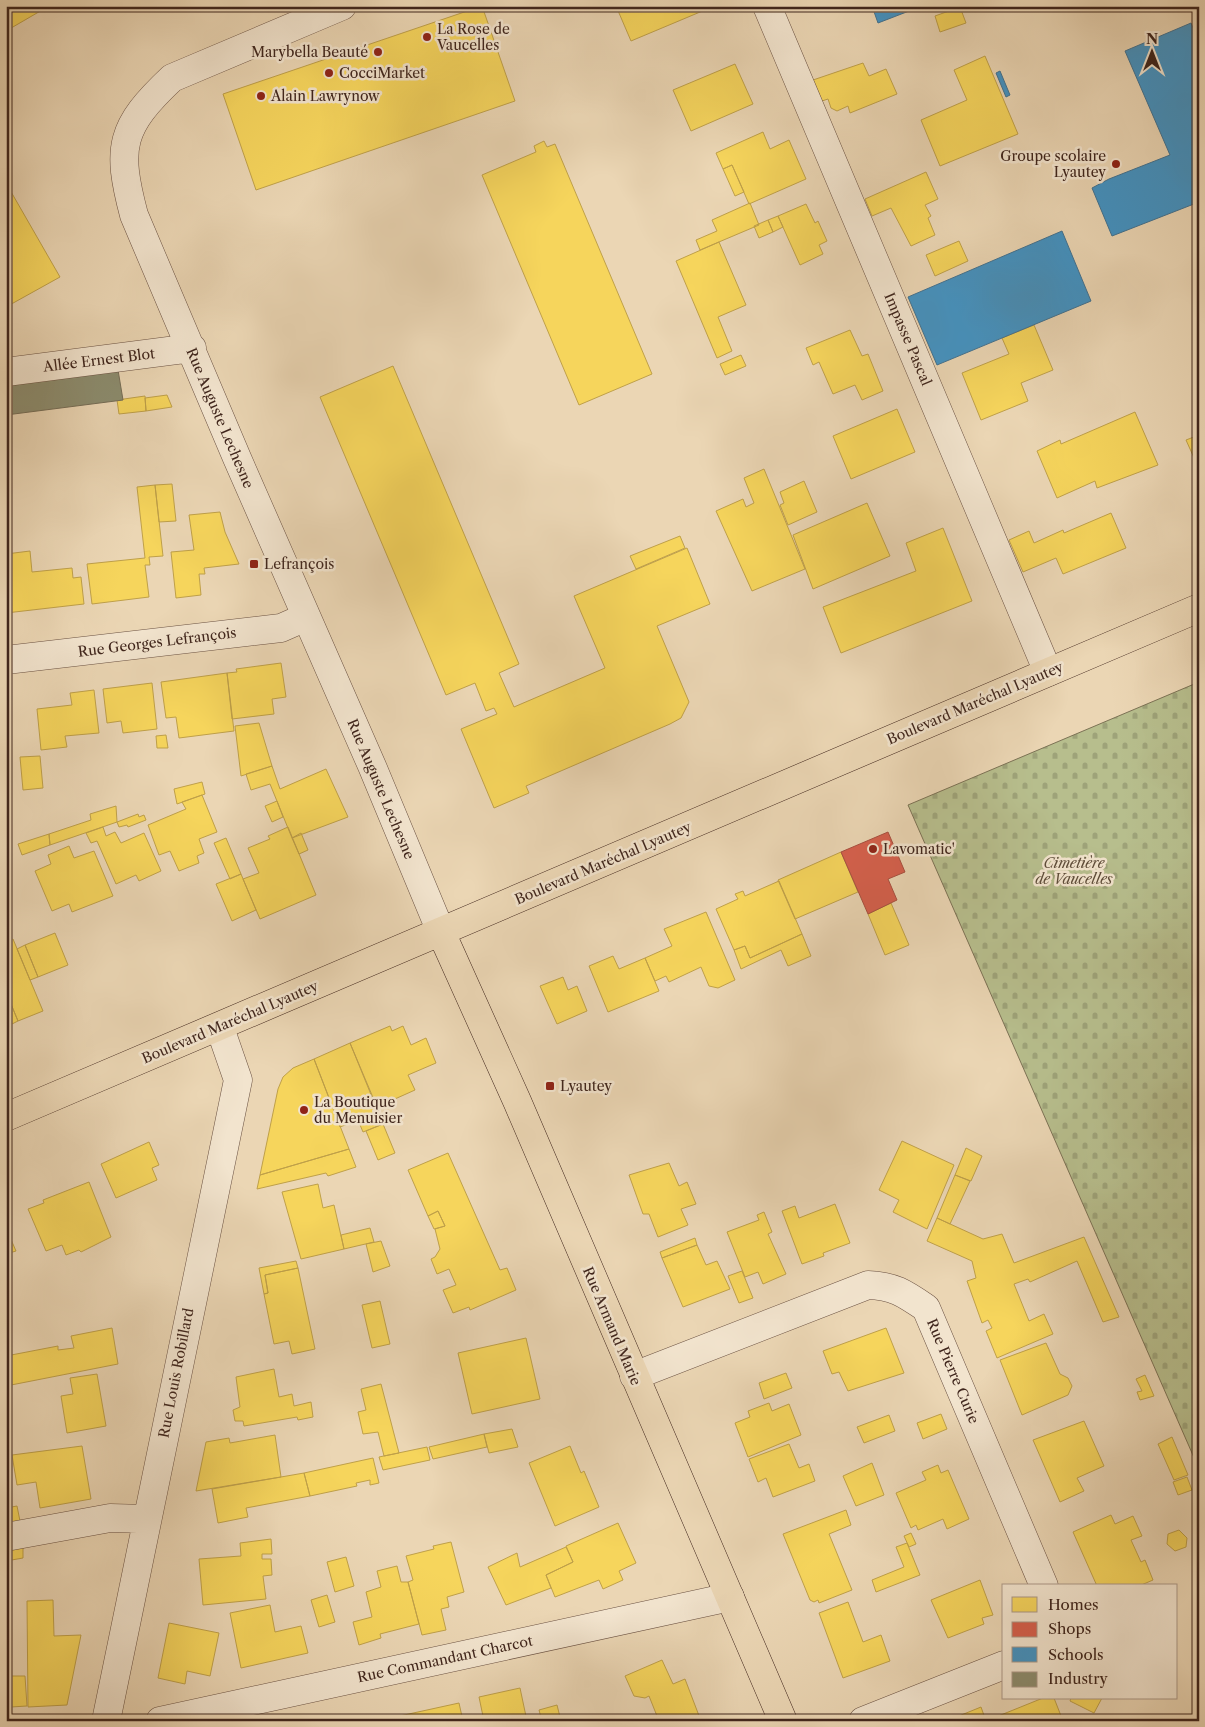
<svg xmlns="http://www.w3.org/2000/svg" width="1205" height="1727" font-family="'Libre Caslon Text',serif">
	<defs>
		<pattern id="cemetery-stones" width="16" height="16" patternUnits="userSpaceOnUse" patternTransform="scale(1.25)"><rect width="16" height="16" fill="#b7be8d"/><path d="M2 7V4a2 2 0 0 1 4 0v3zM10 15v-3a2 2 0 0 1 4 0v3z" fill="#9ea379"/></pattern>
	</defs>
	<rect width="100%" height="100%" fill="#ebd6b4"/>
	<filter id="stains"><feTurbulence type="fractalNoise" baseFrequency=".004" numOctaves="4"/><feColorMatrix values="0 0 0 0 .2 0 0 0 0 .09 0 0 0 0 .02 0 0 0 .5 -.17"/></filter>
	<radialGradient id="worn" r=".72"><stop offset=".6" stop-color="#630" stop-opacity="0"/><stop offset="1" stop-color="#630" stop-opacity=".3"/></radialGradient>
	<path fill="url(#cemetery-stones)" stroke="#7c7255" d="M 1199,682 L 1199,1469 L 908,805 Z"/>
	<path fill="#f6d55c" stroke="#bfa049" d="M 6,6 L 49,6 L 6,31 Z
		M 482,6 L 515,101 L 256,190 L 223,94 Z
		M 616,6 L 712,6 L 712,7 L 631,41 Z
		M 960,7 L 966,23 L 940,32 L 935,16 Z
		M 985,56 L 1018,134 L 940,166 L 921,120 L 967,100 L 954,70 Z
		M 863,63 L 869,76 L 886,69 L 897,94 L 850,113 L 848,106 L 837,111 L 831,108 L 828,99 L 822,101 L 813,80 Z
		M 735,64 L 753,104 L 691,131 L 673,90 Z
		M 763,132 L 770,149 L 789,140 L 806,179 L 749,204 L 732,165 L 723,169 L 716,153 Z
		M 544,141 L 547,147 L 555,144 L 652,374 L 579,405 L 482,175 L 536,152 L 534,146 Z
		M 732,165 L 744,192 L 735,196 L 723,169 Z
		M 926,172 L 938,199 L 925,205 L 931,216 L 928,218 L 935,235 L 911,246 L 891,208 L 872,216 L 865,199 Z
		M 6,183 L 60,277 L 6,307 Z
		M 750,203 L 759,225 L 700,250 L 696,240 L 717,231 L 712,220 Z
		M 806,204 L 815,223 L 818,221 L 827,241 L 819,245 L 823,254 L 800,265 L 778,216 Z
		M 778,216 L 783,227 L 773,232 L 768,220 Z
		M 768,220 L 773,232 L 759,238 L 754,226 Z
		M 959,241 L 968,261 L 935,276 L 926,255 Z
		M 719,242 L 746,305 L 718,317 L 732,351 L 717,358 L 676,261 Z
		M 1034,325 L 1053,370 L 1021,383 L 1028,401 L 981,420 L 962,373 L 1009,354 L 1002,338 Z
		M 850,330 L 862,356 L 868,354 L 883,391 L 862,400 L 855,385 L 833,394 L 819,362 L 813,365 L 806,348 Z
		M 741,355 L 746,366 L 725,375 L 720,364 Z
		M 393,366 L 519,664 L 499,673 L 514,707 L 605,668 L 574,596 L 687,548 L 710,604 L 657,626 L 689,702 L 681,718 L 670,724 L 526,786 L 529,793 L 494,808 L 461,729 L 497,714 L 494,708 L 486,711 L 475,683 L 446,695 L 320,397 Z
		M 167,395 L 172,407 L 146,411 L 145,398 Z
		M 145,396 L 146,411 L 119,414 L 117,400 Z
		M 897,409 L 915,452 L 851,479 L 833,436 Z
		M 1135,412 L 1158,465 L 1097,488 L 1095,481 L 1057,498 L 1037,451 L 1060,440 L 1061,444 Z
		M 1199,435 L 1199,469 L 1186,440 Z
		M 764,469 L 805,569 L 752,591 L 716,511 L 743,499 L 746,507 L 754,503 L 744,478 Z
		M 804,481 L 817,512 L 788,525 L 780,505 L 784,503 L 780,492 Z
		M 172,484 L 176,521 L 159,522 L 155,485 Z
		M 155,485 L 163,556 L 149,557 L 150,565 L 145,565 L 149,597 L 92,604 L 87,564 L 145,558 L 137,487 Z
		M 867,503 L 890,556 L 813,589 L 793,535 Z
		M 220,512 L 225,532 L 239,564 L 204,568 L 205,574 L 199,574 L 201,595 L 176,598 L 171,552 L 194,550 L 189,515 Z
		M 1111,513 L 1126,548 L 1063,574 L 1056,558 L 1023,572 L 1009,540 L 1029,531 L 1034,543 L 1063,530 L 1064,533 Z
		M 943,528 L 972,601 L 841,653 L 823,607 L 916,571 L 906,543 Z
		M 680,536 L 685,548 L 636,569 L 630,556 Z
		M 30,551 L 32,572 L 72,568 L 73,578 L 81,577 L 84,604 L 6,613 L 6,554 Z
		M 281,663 L 286,697 L 272,699 L 274,714 L 232,719 L 227,673 L 237,672 L 236,669 Z
		M 227,673 L 234,731 L 179,738 L 176,717 L 166,718 L 161,682 Z
		M 152,683 L 157,729 L 123,733 L 121,721 L 107,723 L 103,689 Z
		M 94,690 L 99,733 L 65,736 L 67,747 L 41,750 L 37,709 L 72,705 L 70,693 Z
		M 6,708 L 10,735 L 6,736 Z
		M 259,723 L 272,766 L 241,776 L 235,726 Z
		M 166,735 L 168,748 L 157,748 L 156,736 Z
		M 40,756 L 43,788 L 23,790 L 20,757 Z
		M 272,766 L 280,789 L 326,769 L 348,817 L 292,838 L 270,784 L 251,790 L 246,774 Z
		M 202,782 L 205,794 L 177,804 L 174,789 Z
		M 202,795 L 217,832 L 199,839 L 204,853 L 197,856 L 199,863 L 179,871 L 170,851 L 159,855 L 148,825 L 186,809 L 182,802 Z
		M 277,801 L 283,817 L 272,822 L 265,806 Z
		M 116,806 L 117,822 L 50,845 L 49,834 L 91,820 L 90,814 Z
		M 138,814 L 139,817 L 144,815 L 146,820 L 128,827 L 127,825 L 119,827 L 117,822 Z
		M 103,827 L 106,836 L 115,832 L 121,843 L 144,833 L 161,871 L 139,881 L 136,875 L 116,884 L 97,841 L 91,843 L 86,833 Z
		M 288,827 L 316,895 L 260,919 L 243,879 L 259,873 L 248,848 L 270,839 L 268,836 Z
		M 301,833 L 308,850 L 299,854 L 292,838 Z
		M 49,834 L 50,845 L 22,855 L 18,844 Z
		M 226,838 L 241,874 L 230,879 L 214,843 Z
		M 69,846 L 74,858 L 94,851 L 113,896 L 72,912 L 69,904 L 52,911 L 35,871 L 51,864 L 48,855 Z
		M 841,852 L 858,892 L 795,919 L 778,880 Z
		M 241,874 L 256,910 L 232,921 L 216,884 Z
		M 779,881 L 802,934 L 750,958 L 745,946 L 734,950 L 716,909 L 738,899 L 735,894 L 743,891 L 745,896 Z
		M 891,903 L 909,945 L 885,955 L 868,914 Z
		M 706,912 L 735,980 L 718,988 L 709,986 L 701,967 L 669,982 L 666,976 L 655,981 L 645,958 L 672,946 L 664,929 Z
		M 55,933 L 68,965 L 38,977 L 25,945 Z
		M 802,934 L 811,956 L 788,966 L 781,950 L 741,969 L 734,950 L 745,946 L 750,958 Z
		M 13,939 L 43,1011 L 18,1021 L 6,992 L 6,942 Z
		M 25,945 L 38,977 L 30,980 L 17,949 Z
		M 613,956 L 619,969 L 645,958 L 659,991 L 608,1012 L 589,966 Z
		M 563,977 L 568,990 L 577,986 L 587,1011 L 557,1024 L 540,986 Z
		M 6,992 L 18,1021 L 6,1027 Z
		M 390,1026 L 392,1031 L 403,1026 L 411,1045 L 426,1038 L 436,1063 L 408,1075 L 415,1090 L 377,1107 L 350,1043 Z
		M 350,1043 L 383,1124 L 363,1132 L 358,1120 L 340,1127 L 314,1059 Z
		M 314,1059 L 349,1149 L 260,1175 L 278,1089 L 283,1077 L 293,1068 Z
		M 383,1124 L 395,1153 L 378,1160 L 366,1131 Z
		M 902,1141 L 954,1165 L 927,1229 L 893,1212 L 899,1200 L 879,1190 Z
		M 149,1142 L 159,1165 L 152,1168 L 157,1180 L 116,1198 L 101,1164 Z
		M 966,1148 L 982,1156 L 971,1181 L 955,1175 Z
		M 349,1149 L 356,1167 L 328,1176 L 326,1173 L 257,1189 L 260,1175 Z
		M 448,1153 L 500,1270 L 507,1268 L 516,1290 L 470,1310 L 469,1307 L 453,1313 L 443,1290 L 456,1285 L 449,1269 L 437,1274 L 431,1259 L 435,1257 L 440,1249 L 435,1229 L 445,1226 L 438,1211 L 428,1216 L 408,1170 Z
		M 669,1163 L 679,1186 L 687,1182 L 696,1204 L 681,1209 L 688,1225 L 658,1237 L 649,1214 L 643,1214 L 629,1175 Z
		M 955,1175 L 970,1181 L 950,1224 L 937,1218 Z
		M 89,1182 L 111,1237 L 81,1252 L 79,1250 L 66,1255 L 62,1245 L 46,1251 L 28,1209 L 44,1203 L 43,1200 Z
		M 318,1184 L 323,1208 L 334,1205 L 344,1249 L 301,1259 L 282,1192 Z
		M 835,1204 L 850,1243 L 823,1253 L 824,1256 L 802,1264 L 782,1211 L 795,1206 L 799,1218 Z
		M 438,1211 L 445,1226 L 434,1229 L 428,1216 Z
		M 764,1212 L 772,1232 L 768,1234 L 786,1274 L 763,1284 L 758,1272 L 745,1277 L 727,1232 L 759,1220 L 757,1215 Z
		M 937,1218 L 983,1239 L 1002,1234 L 1014,1263 L 1084,1237 L 1119,1317 L 1103,1322 L 1077,1261 L 1030,1282 L 1028,1279 L 1014,1284 L 1029,1321 L 1044,1314 L 1053,1334 L 997,1358 L 986,1331 L 992,1328 L 988,1320 L 982,1323 L 967,1281 L 976,1278 L 972,1261 L 927,1241 Z
		M 6,1228 L 16,1251 L 6,1254 Z
		M 370,1228 L 374,1242 L 344,1249 L 341,1235 Z
		M 695,1238 L 697,1245 L 662,1258 L 660,1252 Z
		M 381,1241 L 390,1266 L 373,1272 L 366,1244 Z
		M 697,1245 L 706,1265 L 717,1261 L 730,1289 L 683,1307 L 662,1258 Z
		M 296,1261 L 298,1268 L 265,1275 L 268,1293 L 264,1294 L 259,1268 Z
		M 298,1268 L 315,1349 L 292,1354 L 289,1341 L 274,1344 L 264,1294 L 268,1293 L 265,1275 Z
		M 742,1271 L 753,1298 L 739,1303 L 728,1276 Z
		M 380,1301 L 390,1344 L 372,1348 L 362,1305 Z
		M 112,1328 L 118,1364 L 6,1386 L 6,1356 L 58,1346 L 58,1350 L 74,1348 L 71,1336 Z
		M 886,1328 L 904,1373 L 848,1391 L 839,1372 L 832,1374 L 823,1351 Z
		M 526,1338 L 540,1399 L 472,1414 L 458,1353 Z
		M 1046,1343 L 1060,1374 L 1068,1378 L 1072,1386 L 1068,1395 L 1022,1415 L 1000,1360 Z
		M 274,1369 L 279,1397 L 292,1394 L 294,1406 L 311,1402 L 313,1417 L 298,1420 L 297,1417 L 244,1426 L 243,1421 L 235,1421 L 233,1410 L 240,1407 L 236,1377 Z
		M 786,1373 L 792,1388 L 764,1399 L 759,1383 Z
		M 97,1374 L 106,1426 L 67,1433 L 61,1396 L 73,1394 L 70,1378 Z
		M 1145,1375 L 1154,1396 L 1140,1400 L 1137,1392 L 1142,1391 L 1136,1379 Z
		M 381,1384 L 399,1453 L 384,1456 L 378,1432 L 363,1434 L 358,1412 L 366,1410 L 361,1389 Z
		M 769,1403 L 772,1411 L 789,1404 L 801,1435 L 748,1457 L 735,1423 L 750,1417 L 748,1411 Z
		M 941,1414 L 947,1429 L 923,1439 L 917,1423 Z
		M 889,1415 L 895,1431 L 864,1443 L 857,1427 Z
		M 1084,1421 L 1104,1466 L 1077,1478 L 1084,1491 L 1060,1502 L 1033,1440 Z
		M 512,1429 L 518,1447 L 489,1453 L 484,1434 Z
		M 484,1434 L 487,1447 L 433,1459 L 429,1447 Z
		M 275,1435 L 281,1477 L 196,1491 L 206,1442 L 229,1438 L 230,1443 Z
		M 1172,1437 L 1188,1475 L 1174,1480 L 1158,1444 Z
		M 789,1444 L 799,1468 L 809,1464 L 815,1481 L 773,1497 L 766,1478 L 758,1482 L 749,1459 Z
		M 82,1446 L 91,1499 L 40,1508 L 36,1482 L 17,1485 L 12,1455 Z
		M 570,1446 L 581,1473 L 584,1471 L 599,1507 L 555,1526 L 529,1463 Z
		M 427,1447 L 430,1460 L 383,1470 L 379,1457 Z
		M 373,1458 L 379,1483 L 370,1485 L 370,1480 L 356,1483 L 357,1486 L 310,1496 L 304,1473 Z
		M 872,1463 L 884,1495 L 856,1506 L 843,1476 Z
		M 938,1465 L 941,1473 L 948,1470 L 969,1519 L 947,1529 L 943,1519 L 918,1530 L 916,1525 L 911,1528 L 896,1493 L 926,1480 L 922,1472 Z
		M 304,1473 L 310,1496 L 246,1508 L 248,1517 L 218,1523 L 212,1489 Z
		M 1187,1477 L 1192,1490 L 1178,1495 L 1173,1482 Z
		M 17,1506 L 21,1526 L 6,1529 L 6,1508 Z
		M 846,1510 L 851,1525 L 829,1534 L 852,1590 L 819,1603 L 818,1600 L 814,1602 L 810,1600 L 783,1534 Z
		M 1111,1515 L 1115,1524 L 1133,1516 L 1142,1536 L 1131,1540 L 1141,1562 L 1145,1560 L 1153,1580 L 1139,1586 L 1097,1586 L 1073,1532 Z
		M 618,1523 L 636,1563 L 619,1571 L 623,1580 L 603,1589 L 599,1580 L 555,1597 L 546,1575 L 573,1562 L 566,1546 Z
		M 1179,1530 L 1187,1538 L 1186,1547 L 1175,1551 L 1167,1544 L 1168,1534 Z
		M 911,1533 L 916,1544 L 909,1547 L 904,1536 Z
		M 271,1539 L 272,1554 L 262,1554 L 262,1559 L 271,1559 L 272,1575 L 263,1576 L 266,1599 L 203,1605 L 199,1559 L 241,1556 L 240,1543 Z
		M 23,1541 L 23,1558 L 6,1561 L 6,1545 Z
		M 451,1542 L 464,1592 L 447,1597 L 449,1607 L 441,1609 L 446,1630 L 422,1635 L 408,1582 L 413,1580 L 406,1556 L 434,1549 L 433,1546 Z
		M 907,1543 L 920,1575 L 876,1592 L 872,1580 L 904,1567 L 896,1547 Z
		M 566,1547 L 573,1562 L 546,1575 L 551,1588 L 506,1605 L 488,1567 L 517,1553 L 520,1567 Z
		M 346,1557 L 354,1586 L 335,1592 L 327,1562 Z
		M 397,1566 L 401,1582 L 408,1582 L 419,1624 L 380,1634 L 381,1638 L 359,1645 L 353,1622 L 372,1617 L 366,1592 L 381,1587 L 377,1571 Z
		M 980,1580 L 993,1615 L 982,1618 L 984,1624 L 948,1638 L 931,1600 Z
		M 327,1595 L 335,1622 L 319,1627 L 311,1600 Z
		M 53,1600 L 54,1636 L 81,1635 L 67,1705 L 28,1707 L 27,1601 Z
		M 848,1602 L 863,1642 L 881,1635 L 890,1661 L 843,1678 L 819,1613 Z
		M 270,1605 L 275,1632 L 301,1626 L 308,1653 L 241,1668 L 230,1613 Z
		M 169,1623 L 219,1633 L 210,1676 L 187,1671 L 185,1684 L 158,1678 Z
		M 662,1660 L 673,1684 L 685,1679 L 701,1721 L 653,1721 L 657,1716 L 649,1696 L 645,1698 L 634,1696 L 625,1676 Z
		M 10,1676 L 25,1676 L 27,1706 L 11,1707 Z
		M 520,1688 L 527,1721 L 484,1721 L 479,1697 Z
		M 1043,1698 L 1054,1698 L 1063,1721 L 955,1721 L 954,1718 L 981,1707 L 986,1721 Z
		M 1071,1698 L 1102,1698 L 1094,1713 L 1070,1701 Z
		M 459,1703 L 463,1721 L 395,1721 L 395,1717 Z
		M 557,1705 L 561,1721 L 542,1721 L 539,1710 Z"/>
	<path fill="#d6604d" stroke="#a94f3f" d="M 888,832 L 905,872 L 888,879 L 897,900 L 868,914 L 841,852 Z"/>
	<path fill="#4393c3" stroke="#427291" d="M 872,6 L 922,6 L 878,23 Z
		M 1191,23 L 1199,41 L 1199,202 L 1112,236 L 1092,188 L 1109,179 L 1170,155 L 1125,51 Z
		M 1000,71 L 1010,95 L 1006,97 L 996,73 Z
		M 1062,231 L 1091,301 L 937,365 L 908,297 Z"/>
	<path fill="#8c8c6e" stroke="#756d56" d="M 118,370 L 123,400 L 6,415 L 6,386 Z"/>
	<g fill="none" stroke-linecap="round" stroke-linejoin="round">
		<g stroke="#6b5243" stroke-width="29">
			<path id="minor" d="M 342,6 L 172,78 C 120,127 116,147 134,215 L 237,458 L 372,766 L 441,932
				M 767,6 L 1048,672
				M 6,372 L 192,348
				M 6,660 L 281,628 L 306,617
				M 634,1376 L 868,1285 C 894,1286 904,1293 926,1308 L 1044,1586
				M 6,1537 L 110,1518 L 147,1519
				M 106,1721 L 238,1080 L 220,1028
				M 160,1721 L 730,1597
				M 863,1721 L 1004,1665"/>
		</g>
		<g stroke="#40261d" stroke-width="29">
			<path id="major" d="M 441,932 L 517,1101 L 783,1721
				M 6,1117 L 1199,608"/>
		</g>
		<use href="#minor" stroke="#f2e4ce" stroke-width="28"/>
		<use href="#major" stroke="#ebd6b4" stroke-width="28"/>
	</g>
	<g fill="#8f2418" stroke="#f2e4ce" stroke-width="2">
		<circle cx="427" cy="37" r="5"/>
		<circle cx="378" cy="52" r="5"/>
		<circle cx="329" cy="73" r="5"/>
		<circle cx="261" cy="96" r="5"/>
		<circle cx="1116" cy="164" r="5"/>
		<rect x="249" y="559" width="10" height="10" rx="2.5"/>
		<circle cx="873" cy="849" r="5"/>
		<rect x="545" y="1081" width="10" height="10" rx="2.5"/>
		<circle cx="304" cy="1110" r="5"/>
	</g>
	<g text-anchor="middle" stroke-width="5" stroke-linejoin="round" paint-order="stroke">
		<g font-size="14" fill="#40261d" stroke="#f2e4ce" text-anchor="start">
			<text x="437" y="34">La Rose de<tspan x="437" dy="16">Vaucelles</tspan></text>
			<text x="368" y="57" text-anchor="end">Marybella Beauté</text>
			<text x="339" y="78">CocciMarket</text>
			<text x="271" y="101">Alain Lawrynow</text>
			<text x="1106" y="161" text-anchor="end">Groupe scolaire<tspan x="1106" dy="16">Lyautey</tspan></text>
			<text x="264" y="569">Lefrançois</text>
			<text x="883" y="854">Lavomatic'</text>
			<text x="560" y="1091">Lyautey</text>
			<text x="314" y="1107">La Boutique<tspan x="314" dy="16">du Menuisier</tspan></text>
		</g>
		<g font-size="14" fill="#40261d" stroke="#f2e4ce">
			<text transform="translate(908 339) rotate(67)" y="5">Impasse Pascal</text>
			<text transform="translate(99 360) rotate(-7)" y="5">Allée Ernest Blot</text>
			<text transform="translate(220 418) rotate(67)" y="5">Rue Auguste Lechesne</text>
			<text transform="translate(157 642) rotate(-7)" y="5">Rue Georges Lefrançois</text>
			<text transform="translate(975 703) rotate(-23)" y="5">Boulevard Maréchal Lyautey</text>
			<text transform="translate(381 789) rotate(67)" y="5">Rue Auguste Lechesne</text>
			<text transform="translate(603 863) rotate(-23)" y="5">Boulevard Maréchal Lyautey</text>
			<text transform="translate(230 1022) rotate(-23)" y="5">Boulevard Maréchal Lyautey</text>
			<text transform="translate(612 1326) rotate(67)" y="5">Rue Armand Marie</text>
			<text transform="translate(953 1371) rotate(67)" y="5">Rue Pierre Curie</text>
			<text transform="translate(176 1373) rotate(-79)" y="5">Rue Louis Robillard</text>
			<text transform="translate(445 1659) rotate(-12)" y="5">Rue Commandant Charcot</text>
		</g>
		<g font-size="14" font-style="italic" fill="#5e4c39" stroke="#f2e4ce">
			<text x="1074" y="868">Cimetière<tspan x="1074" dy="16">de Vaucelles</tspan></text>
		</g>
	</g>
	<rect width="1205" height="1727" fill="none" stroke="#ebd6b4" stroke-width="25"/>
	<rect x="8" y="8" width="1190" height="1712" fill="none" stroke="#40261d" stroke-width="2.5"/>
	<rect x="12" y="12" width="1180" height="1702" fill="none" stroke="#40261d"/>
	<rect x="1002" y="1584" width="175" height="115" fill="#f2e4ce" stroke="#ab9887"/>
	<rect x="1012" y="1597" width="25" height="15" fill="#f6d55c" stroke="#ab9887"/>
	<text x="1048" y="1610" font-size="15" fill="#40261d">Homes</text>
	<rect x="1012" y="1622" width="25" height="15" fill="#d6604d" stroke="#ab9887"/>
	<text x="1048" y="1634" font-size="15" fill="#40261d">Shops</text>
	<rect x="1012" y="1647" width="25" height="15" fill="#4393c3" stroke="#ab9887"/>
	<text x="1048" y="1660" font-size="15" fill="#40261d">Schools</text>
	<rect x="1012" y="1672" width="25" height="15" fill="#8c8c6e" stroke="#ab9887"/>
	<text x="1048" y="1684" font-size="15" fill="#40261d">Industry</text>
	<g transform="translate(1152 52)" stroke="#f2e4ce" stroke-width="4" paint-order="stroke">
	<path d="M0-4L9 19L0 12L-9 19Z" fill="#40261d"/>
	<text y="-8" font-size="14" font-weight="bold" text-anchor="middle" fill="#40261d">N</text>
	</g>
	<rect width="100%" height="100%" filter="url(#stains)"/>
	<rect width="100%" height="100%" fill="url(#worn)"/>
</svg>
